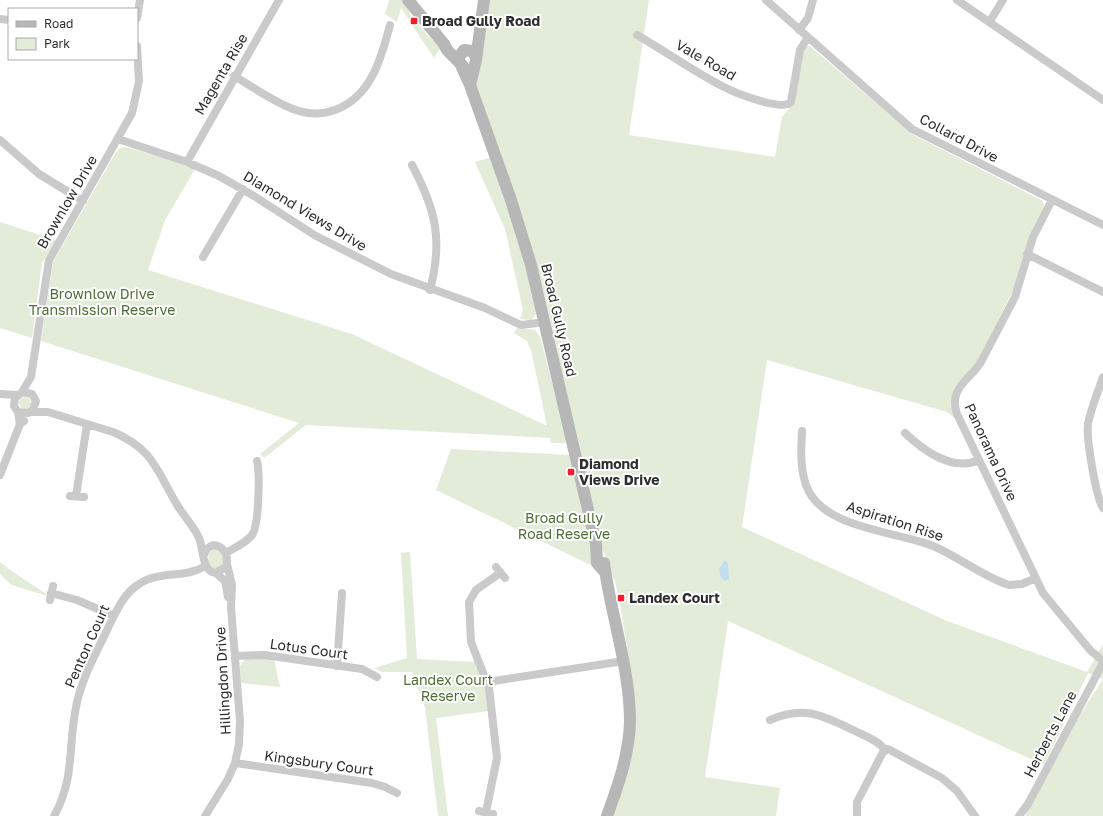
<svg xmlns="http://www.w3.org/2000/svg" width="1103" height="816" font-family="'Golos Text',sans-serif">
	<rect width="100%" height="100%" fill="#fff"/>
	<path fill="#e3ecd8" d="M 389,0 L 404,0 L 410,14 L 425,33 L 441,47 L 434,58 L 401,8 L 397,22 L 385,14 Z
		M 490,0 L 649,0 L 629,135 L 775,157 L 782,117 L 795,101 L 803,50 L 806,46 L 810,46 L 912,134 L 1043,201 L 1044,207 L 1024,252 L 1014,288 L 979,360 L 954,388 L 951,403 L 956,419 L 947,412 L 767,360 L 742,527 L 947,621 L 1087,672 L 1103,644 L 1103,816 L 1025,816 L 1078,718 L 1103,679 L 1088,673 L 1044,765 L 728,621 L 705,777 L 780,788 L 776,816 L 611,816 L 616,801 L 632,677 L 619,599 L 615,581 L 605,562 L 606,556 L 602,549 L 569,413 L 557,348 L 540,277 L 475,86 Z
		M 125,147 L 147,153 L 195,169 L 165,220 L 148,270 L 352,334 L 547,426 L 531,350 L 527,341 L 514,333 L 517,328 L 535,330 L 540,337 L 568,442 L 564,443 L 551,443 L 550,438 L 306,425 L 264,458 L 260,454 L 299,423 L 41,341 L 53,262 L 116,152 L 120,148 Z
		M 492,157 L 514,221 L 537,313 L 531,320 L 520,319 L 523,310 L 505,229 L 475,162 Z
		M 0,222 L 56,240 L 42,263 L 32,338 L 0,328 Z
		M19 403a6 6 0 1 1 12 0a6 6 0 1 1-12 0Z
		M 451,449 L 571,455 L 599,569 L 436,490 Z
		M 215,549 L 222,553 L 224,562 L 222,567 L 214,569 L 209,565 C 208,558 207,552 215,549 Z
		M 410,552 L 417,659 L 475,662 L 486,690 L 489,711 L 436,718 L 448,816 L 438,816 L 425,708 L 412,672 L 382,672 L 374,668 L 407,658 L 401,553 Z
		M 0,562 L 13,572 L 48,595 L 48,596 L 11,585 L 0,574 Z
		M 245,659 L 274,659 L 280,687 L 241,683 L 240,666 Z"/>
	<path fill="#c2ddee" d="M 725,560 L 728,563 L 729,579 L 725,581 L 721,578 L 719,569 Z"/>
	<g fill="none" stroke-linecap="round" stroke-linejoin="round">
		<path stroke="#cacaca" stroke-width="8" d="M 766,0 L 912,129 L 1103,225
			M 957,0 L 1103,100
			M 137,18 L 140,0
			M 0,19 L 9,20
			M 990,21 L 1003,0
			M 799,30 L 808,18 L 813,0
			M 637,35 C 665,51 693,71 722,86 C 733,92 782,112 791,102 L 800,50 L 808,37
			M 234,76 C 253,87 272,101 293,109 C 306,114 321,115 335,110 C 371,97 381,59 390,25
			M 118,139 L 187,162 L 219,176 L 254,196 L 316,236 L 391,274 L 485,308 L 521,325 L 545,322
			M 0,140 L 39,174 L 83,201
			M 187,162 L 279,0
			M 412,165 C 436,210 443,240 430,290
			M 1052,200 L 1033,237 L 1015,297 L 981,362 C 969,381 948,388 957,414 L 1043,593 L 1090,650 L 1103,661
			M 1027,254 L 1103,292
			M 203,257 L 243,189
			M 1103,377 C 1098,392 1091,408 1088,424 C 1086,437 1096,498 1103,508
			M 22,392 L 31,377 L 49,260 L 132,113 L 139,81 L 137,46
			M 0,394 L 17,395
			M 18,412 L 28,413 L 33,410 L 36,401 L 32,394 L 22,392 L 15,398 L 14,406 L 18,412 L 20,424
			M 31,412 L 48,412 L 113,432 C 153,449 156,469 176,503 C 182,514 192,524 198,536 C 205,548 200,571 216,573 L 226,567 C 232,548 210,536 204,555
			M 802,431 C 801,449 800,468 806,485 C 821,529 897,531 933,546 C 959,557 982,576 1009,585 L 1022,584 L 1036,578
			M 905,433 C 924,451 952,472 979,460
			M 0,475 L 20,424 L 24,421
			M 70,496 L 84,497
			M 76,496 L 87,424
			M 226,553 C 234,548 246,543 252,535 C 259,526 260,473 257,461
			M 496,567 L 505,578
			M 216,573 L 225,581 L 228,597
			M 51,593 L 77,600 L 114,616
			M 50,600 L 53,586
			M 235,656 L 265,655 L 362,669 L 377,677
			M 337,666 L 342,593
			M 487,682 L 624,661
			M 770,720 C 806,704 825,717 857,732 C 867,737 879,741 885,750
			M 235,763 L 372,783 L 385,787 L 397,793
			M 479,811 L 493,814
			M 486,812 L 497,758 L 489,688 L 471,642 L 469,602 L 476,590 L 500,573
			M 54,816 C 75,779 68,746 76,707 C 81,679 96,654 108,628 C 116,612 123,594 139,584 C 159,570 186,579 205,566
			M 205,816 L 228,779 L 235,763 L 239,744 L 240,721 L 231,607 L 232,585 L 227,564
			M 857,816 L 857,802 L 883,752 L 888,749 L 942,778 L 957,791 L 975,816
			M 1019,816 L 1028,804 L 1103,663"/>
		<path stroke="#b7b7b7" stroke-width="12" d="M 408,0 L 444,44 L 447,50 L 459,62
			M 461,65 L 470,85 L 511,200 L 531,265 L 596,544 L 597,563 L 604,571
			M 463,66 L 459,62 L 459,57 L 464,50 L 472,51 L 476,57
			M 470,85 L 476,60 L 484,0
			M 604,563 C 611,616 630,668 630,722 C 629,755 618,786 607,816"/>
	</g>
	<g fill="#f61c2c" stroke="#fff" stroke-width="1.5">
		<rect x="410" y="17" width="8" height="8" rx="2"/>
		<rect x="567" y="468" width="8" height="8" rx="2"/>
		<rect x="617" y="594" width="8" height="8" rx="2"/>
	</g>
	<g text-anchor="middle" stroke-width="4" stroke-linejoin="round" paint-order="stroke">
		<g font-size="14" font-weight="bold" fill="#2d2d2d" stroke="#fff" text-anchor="start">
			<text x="422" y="26">Broad Gully Road</text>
			<text x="579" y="469">Diamond<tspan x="579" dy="16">Views Drive</tspan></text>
			<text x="629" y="603">Landex Court</text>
		</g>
		<g font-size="14" fill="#2d2d2d" stroke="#fff">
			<text transform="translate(706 60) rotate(30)" y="5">Vale Road</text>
			<text transform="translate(221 74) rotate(-60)" y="5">Magenta Rise</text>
			<text transform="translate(959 138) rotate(28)" y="5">Collard Drive</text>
			<text transform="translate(67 202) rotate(-60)" y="5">Brownlow Drive</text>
			<text transform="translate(305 211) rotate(31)" y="5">Diamond Views Drive</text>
			<text transform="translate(559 320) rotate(77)" y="5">Broad Gully Road</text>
			<text transform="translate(991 452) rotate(65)" y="5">Panorama Drive</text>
			<text transform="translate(895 521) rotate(18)" y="5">Aspiration Rise</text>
			<text transform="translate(87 646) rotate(-66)" y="5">Penton Court</text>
			<text transform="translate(309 649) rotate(8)" y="5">Lotus Court</text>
			<text transform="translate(223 681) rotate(-93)" y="5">Hillingdon Drive</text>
			<text transform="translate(1050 734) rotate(-62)" y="5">Herberts Lane</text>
			<text transform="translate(319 763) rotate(8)" y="5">Kingsbury Court</text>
		</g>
		<g font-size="14" fill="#506d36" stroke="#fff">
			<text x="102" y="299">Brownlow Drive<tspan x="102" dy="16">Transmission Reserve</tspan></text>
			<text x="564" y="523">Broad Gully<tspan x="564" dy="16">Road Reserve</tspan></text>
			<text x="448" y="685">Landex Court<tspan x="448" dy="16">Reserve</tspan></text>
		</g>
	</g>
	<rect x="8" y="8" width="130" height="52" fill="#ffffff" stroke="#ababab"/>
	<rect x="16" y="21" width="20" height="6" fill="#b7b7b7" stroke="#ababab"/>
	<text x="44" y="28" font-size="12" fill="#2d2d2d">Road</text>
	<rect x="16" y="38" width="20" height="12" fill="#e3ecd8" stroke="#ababab"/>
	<text x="44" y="48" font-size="12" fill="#2d2d2d">Park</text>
</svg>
